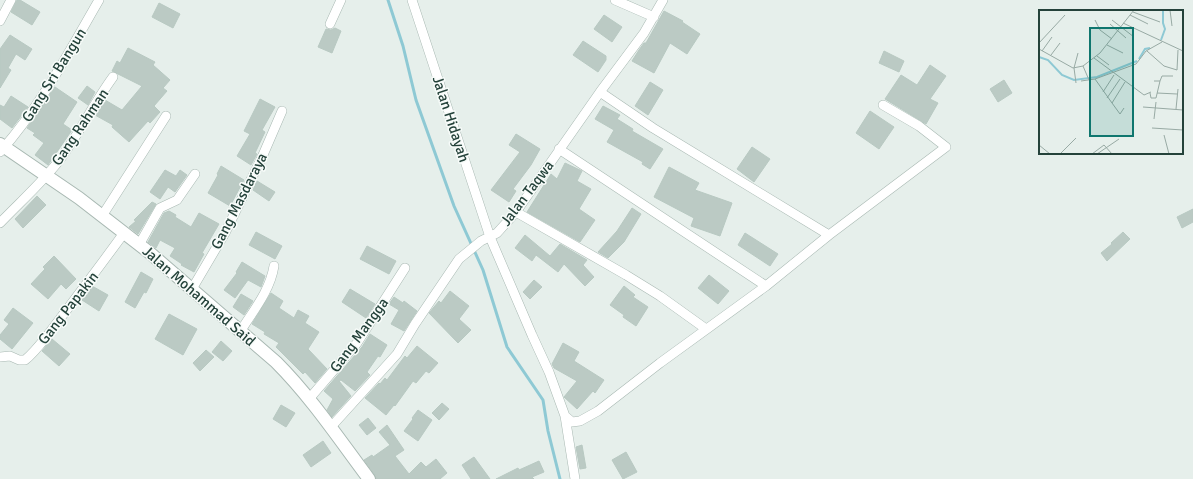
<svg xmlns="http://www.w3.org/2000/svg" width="1193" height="479" font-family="Signika,sans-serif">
	<rect width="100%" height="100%" fill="#e6efeb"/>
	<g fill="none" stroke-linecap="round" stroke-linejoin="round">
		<path stroke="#8ec9d4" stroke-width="3" d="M 388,0 L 403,46 L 416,100 L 454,206 L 483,270 L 507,347 L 543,400 L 548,431 L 560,479"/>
	</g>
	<path fill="#bbcac4" stroke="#b8c9c2" d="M 17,0 L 20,0 L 40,12 L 32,25 L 11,12 Z
		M 159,3 L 180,14 L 173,28 L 152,17 Z
		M 664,11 L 683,21 L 682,22 L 700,34 L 687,54 L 670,43 L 654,73 L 632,61 L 639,50 L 644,43 L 646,43 Z
		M 604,15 L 622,27 L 612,42 L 594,29 Z
		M 335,28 L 341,31 L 332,53 L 318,47 L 326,29 L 331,30 Z
		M 10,35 L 32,49 L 25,60 L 16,54 L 8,68 L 11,70 L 0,88 L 0,49 Z
		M 583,41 L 606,56 L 606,60 L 598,72 L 573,55 Z
		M 128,48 L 155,62 L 153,65 L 170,80 L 163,88 L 167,91 L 154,106 L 160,112 L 150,123 L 148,121 L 129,142 L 112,127 L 113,125 L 95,115 L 105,100 L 122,110 L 142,86 L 112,71 L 117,61 L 120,63 Z
		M 884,51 L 904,61 L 899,72 L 879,63 Z
		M 930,65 L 946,76 L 930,99 L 938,103 L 926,124 L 885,99 L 901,75 L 917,85 Z
		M 1004,80 L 1012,93 L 998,102 L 990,89 Z
		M 650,82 L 663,90 L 648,115 L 635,106 Z
		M 87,86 L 95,92 L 88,105 L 78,98 Z
		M 55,87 L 77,102 L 63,124 L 72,130 L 48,165 L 35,155 L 44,143 L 33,135 L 35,133 L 27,128 Z
		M 11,96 L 28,107 L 12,128 L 0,119 L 0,105 L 4,107 Z
		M 260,99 L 275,107 L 262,130 L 265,132 L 255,153 L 257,154 L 251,165 L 237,156 L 250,134 L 244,131 Z
		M 603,106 L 620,115 L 617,119 L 633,129 L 632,131 L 663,149 L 650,169 L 642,164 L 643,162 L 607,142 L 614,130 L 595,119 Z
		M 870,111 L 894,127 L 879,149 L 856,133 Z
		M 516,134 L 540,149 L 531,165 L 513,189 L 516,191 L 509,202 L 491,190 L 520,152 L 509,145 Z
		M 752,147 L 770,159 L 754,182 L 737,169 Z
		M 565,163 L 582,171 L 577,181 L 591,189 L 579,209 L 595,220 L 580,242 L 527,212 L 551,174 L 557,179 Z
		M 221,166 L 244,180 L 230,206 L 208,193 L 218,175 L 217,174 Z
		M 669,167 L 699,183 L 695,190 L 732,203 L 720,236 L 691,226 L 694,218 L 654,197 Z
		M 165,170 L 176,176 L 180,170 L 187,175 L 175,192 L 168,187 L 160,199 L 150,192 Z
		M 257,181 L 275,192 L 269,201 L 253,190 Z
		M 37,196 L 46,205 L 23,228 L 15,219 Z
		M 152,202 L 156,204 L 138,234 L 129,227 L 136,221 L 134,220 Z
		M 632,208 L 641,214 L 624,242 L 608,258 L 598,252 L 617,231 Z
		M 1193,209 L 1193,222 L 1182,228 L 1177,217 Z
		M 169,211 L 176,215 L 175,217 L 191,227 L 199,213 L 219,224 L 202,253 L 204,254 L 194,272 L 181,265 L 182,264 L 170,256 L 175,248 L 160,240 L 156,248 L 148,242 L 164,213 Z
		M 256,232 L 282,246 L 275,259 L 249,245 Z
		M 1123,232 L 1130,239 L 1107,261 L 1101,253 L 1112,244 L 1111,243 Z
		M 745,233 L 778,254 L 770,266 L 738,245 Z
		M 525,235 L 550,256 L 560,244 L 587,260 L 583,265 L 594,277 L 585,286 L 564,264 L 558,272 L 536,255 L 532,261 L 515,248 Z
		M 367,246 L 396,261 L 389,274 L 360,259 Z
		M 54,256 L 76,279 L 66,289 L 61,284 L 48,299 L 31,284 L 45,269 L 43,267 Z
		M 242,262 L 265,276 L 261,287 L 248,280 L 235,298 L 224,290 L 237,273 L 236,272 Z
		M 141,272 L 153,279 L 146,293 L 144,292 L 135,308 L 125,302 Z
		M 709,275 L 729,291 L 718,304 L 698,288 Z
		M 534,280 L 542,287 L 530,299 L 523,292 Z
		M 92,286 L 108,295 L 99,311 L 82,300 Z
		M 624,286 L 635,295 L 633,297 L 648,307 L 636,326 L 623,317 L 624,315 L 610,305 Z
		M 350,289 L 375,304 L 366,318 L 342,302 Z
		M 450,291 L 469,306 L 459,319 L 471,330 L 458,343 L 429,313 L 439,301 L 441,303 Z
		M 271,293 L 283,301 L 279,308 L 294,318 L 298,310 L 309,316 L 305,323 L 319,332 L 308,349 L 327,369 L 315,383 L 305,372 L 303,374 L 276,347 L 279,343 L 264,334 L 265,332 L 252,324 Z
		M 241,294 L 253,301 L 244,315 L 233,307 Z
		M 394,297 L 403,303 L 404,301 L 417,311 L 404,331 L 391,324 L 399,310 L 389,304 Z
		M 13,308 L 33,323 L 12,349 L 0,339 L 0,335 L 9,324 L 4,320 Z
		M 169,314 L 197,329 L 183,355 L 155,339 Z
		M 370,334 L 387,345 L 380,357 L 378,356 L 367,372 L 370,375 L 355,391 L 341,380 L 339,381 L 351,396 L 332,417 L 327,410 L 333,399 L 324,391 L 362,347 Z
		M 52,339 L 70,354 L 59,366 L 42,351 Z
		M 221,341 L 232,351 L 223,361 L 212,352 Z
		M 563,343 L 579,352 L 574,361 L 604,380 L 595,393 L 593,391 L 577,409 L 564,397 L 577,381 L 554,368 L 552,364 Z
		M 417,346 L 438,363 L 429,373 L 426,371 L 416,383 L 413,381 L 395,406 L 394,405 L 386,415 L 365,398 L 379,383 L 380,384 L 385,378 L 387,380 L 405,356 L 407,358 Z
		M 206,350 L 214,357 L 200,371 L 193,363 Z
		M 442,403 L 449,409 L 439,420 L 432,413 Z
		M 281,405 L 295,413 L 286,427 L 273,419 Z
		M 418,410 L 432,420 L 418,441 L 404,431 L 413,419 L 412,418 Z
		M 368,418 L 376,428 L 367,435 L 359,425 Z
		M 387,425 L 404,450 L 395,456 L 409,474 L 421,462 L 426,467 L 436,459 L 447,473 L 440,479 L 376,479 L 375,475 L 364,460 L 372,455 L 373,457 L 390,445 L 379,432 Z
		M 323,441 L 331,453 L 311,467 L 303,455 Z
		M 582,445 L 586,468 L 580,469 L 576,447 Z
		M 626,452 L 637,472 L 623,479 L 612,460 Z
		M 474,457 L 490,479 L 471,479 L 462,465 Z
		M 539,461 L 544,472 L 532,477 L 534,479 L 496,479 L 518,468 L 519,470 Z"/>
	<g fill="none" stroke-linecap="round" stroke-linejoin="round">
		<g stroke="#a8b8b2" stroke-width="10">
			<path id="minor" d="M 412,0 L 490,237 L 532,335 L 549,372 L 565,416 L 572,422 L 580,421 L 598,411 L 660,363 L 766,286 L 829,235
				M 615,0 L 654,17
				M 0,21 L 11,0
				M 330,24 L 341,0
				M 600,92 L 653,128 L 829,235 L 946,147 L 919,126 L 883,105
				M 559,149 L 766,286
				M 0,152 C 39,109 70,50 99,0
				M 516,212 L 626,275 L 660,296 L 706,329
				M 102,216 L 166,116
				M 0,223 C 20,202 44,181 61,158 C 80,132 94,103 113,77
				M 139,245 L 160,208 L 177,200 L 195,174
				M 192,289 L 225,233 L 263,155 L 282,111
				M 240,332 C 253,311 270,291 274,266
				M 0,357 L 10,356 L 19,360 L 25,360 C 35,352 42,342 50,332 C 75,299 100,266 124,233
				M 309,399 L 357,343 L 405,268
				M 565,416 L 575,479
				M 330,428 L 397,354 L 415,324 L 459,259 L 481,241 L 497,233 L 516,212 L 600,92 L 644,33 L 663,0"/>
		</g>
		<g stroke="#a8b8b2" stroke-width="14">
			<path id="tertiary" d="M 0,144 L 79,198 L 150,253 L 276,362 C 311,397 339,439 369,479"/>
		</g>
		<use href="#minor" stroke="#fff" stroke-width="9"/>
		<use href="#tertiary" stroke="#fff" stroke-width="12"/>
	</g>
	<g text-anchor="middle" stroke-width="3" stroke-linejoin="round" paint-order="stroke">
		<g font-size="15" fill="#24423a" stroke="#f7fbf9">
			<text transform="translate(54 75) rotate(-58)" y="5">Gang Sri Bangun</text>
			<text transform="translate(451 119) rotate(72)" y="5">Jalan Hidayah</text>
			<text transform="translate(80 127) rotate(-56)" y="5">Gang Rahman</text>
			<text transform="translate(527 193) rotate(-53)" y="5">Jalan Taqwa</text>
			<text transform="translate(239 201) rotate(-63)" y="5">Gang Masdaraya</text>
			<text transform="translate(199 296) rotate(41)" y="5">Jalan Mohammad Said</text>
			<text transform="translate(68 308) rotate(-52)" y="5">Gang Papakin</text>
			<text transform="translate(359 335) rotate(-54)" y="5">Gang Mangga</text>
		</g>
	</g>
	<g transform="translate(1039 10)">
		<rect width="144" height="144" fill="#e6efeb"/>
		<path fill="none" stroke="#8ec9d4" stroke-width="2" d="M 122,30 L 126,19 L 124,13 L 124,0M 0,47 L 9,50 L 23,65 L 35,70 L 58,67 L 98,51M 100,49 L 106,39 L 111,38"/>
		<path fill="none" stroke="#98aaa4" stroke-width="1" d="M 131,0 L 133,16M 94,2 L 121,12M 91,5 L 109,14M 56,10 L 61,20 L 73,29M 73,10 L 95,27M 84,13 L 144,41M 71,14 L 87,28M 144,20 L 144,33M 0,33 L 26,5M 68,35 L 84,43M 0,39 L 34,58 L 44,56 L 61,43 L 95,0M 3,41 L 13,27M 108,41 L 125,56 L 138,60M 12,45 L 21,33M 58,46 L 70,55M 55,48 L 105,85 L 112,82M 44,56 L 50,70M 35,58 L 39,43M 35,58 L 37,73M 138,60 L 139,40M 42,71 L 56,69M 121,71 L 123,66 L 134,66M 64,82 L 75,65M 111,83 L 112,88 L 117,88 L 121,71 L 115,71M 118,83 L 138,84M 68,88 L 81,69M 73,93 L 56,69 L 97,54 L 107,41 L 123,32M 104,97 L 144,100M 85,98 L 81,104 L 73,93 L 86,72M 137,99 L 139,79M 115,109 L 117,92M 113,118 L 144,120M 125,125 L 130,144M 0,135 L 11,144M 21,144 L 37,128M 53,144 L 65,135 L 73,144M 58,144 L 80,129"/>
		<path fill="#0f766e" fill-opacity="0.15" stroke="#0f766e" stroke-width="2" d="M 51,18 L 94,18 L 94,126 L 51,126 Z"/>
		<rect width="144" height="144" fill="none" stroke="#24423a" stroke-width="2"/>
	</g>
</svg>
